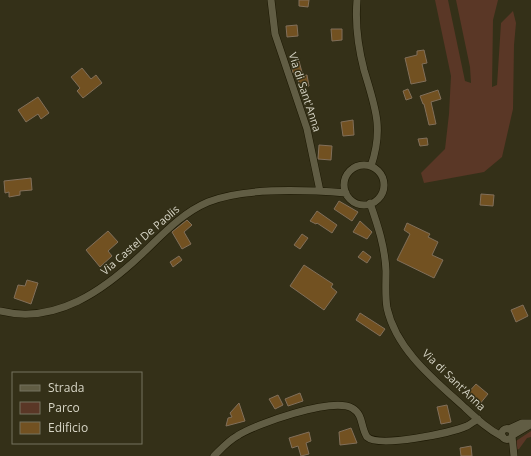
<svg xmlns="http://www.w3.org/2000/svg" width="531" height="456" font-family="'Open Sans',sans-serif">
	<rect width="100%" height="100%" fill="#343018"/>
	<path fill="#5a3726" d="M 435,0 L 448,0 L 465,81 L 471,83 L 470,67 L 456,0 L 498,0 L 493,20 L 492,87 L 497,85 L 501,23 L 513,11 L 516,23 L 514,45 L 513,109 L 502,157 L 484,172 L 424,183 L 421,173 L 445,149 L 449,114 L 451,76 Z
		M 531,431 L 531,437 L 527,438 L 519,449 L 515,450 L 516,441 Z"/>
	<path fill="#725121" stroke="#816f5a" d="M 299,0 L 309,0 L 308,7 L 299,6 Z
		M 297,25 L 298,36 L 287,37 L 286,26 Z
		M 331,29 L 342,29 L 342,40 L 332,41 Z
		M 424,50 L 427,63 L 422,64 L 426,81 L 411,84 L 405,58 L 417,55 L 417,51 Z
		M 299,61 L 303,76 L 307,75 L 309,86 L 300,88 L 296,72 L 293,73 L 291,63 Z
		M 82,68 L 91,79 L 96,75 L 102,83 L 83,98 L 77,91 L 80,88 L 71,77 Z
		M 408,89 L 412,98 L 406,100 L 403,91 Z
		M 438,90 L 441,99 L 431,102 L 436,124 L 429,125 L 424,104 L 423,104 L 420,96 Z
		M 38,97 L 49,113 L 41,119 L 38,114 L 26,122 L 18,110 Z
		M 353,120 L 354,135 L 343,136 L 341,122 Z
		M 427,138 L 428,145 L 420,146 L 418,139 Z
		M 319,145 L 332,146 L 331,160 L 318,159 Z
		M 31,178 L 32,190 L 20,191 L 20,195 L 9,197 L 9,192 L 5,193 L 4,181 Z
		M 481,194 L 494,195 L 493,206 L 480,205 Z
		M 339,201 L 358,212 L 352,221 L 334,209 Z
		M 317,211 L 337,225 L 332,233 L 317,223 L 316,224 L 310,221 Z
		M 187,220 L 192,225 L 184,232 L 191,244 L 182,249 L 172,232 Z
		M 360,221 L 372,232 L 367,239 L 353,232 Z
		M 407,223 L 430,234 L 428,237 L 438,242 L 432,255 L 443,260 L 434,278 L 397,260 L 410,234 L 404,230 Z
		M 108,231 L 118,242 L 108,251 L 112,256 L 100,267 L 86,250 Z
		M 302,234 L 308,238 L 300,249 L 294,245 Z
		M 363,251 L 371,257 L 367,263 L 358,257 Z
		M 179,256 L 182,260 L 173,267 L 170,262 Z
		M 304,265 L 333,284 L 331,287 L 337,292 L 324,310 L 290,286 Z
		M 27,280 L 38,283 L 31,304 L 14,298 L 18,285 L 25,286 Z
		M 523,305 L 528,316 L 516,322 L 511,310 Z
		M 360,313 L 385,329 L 380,336 L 356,320 Z
		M 476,384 L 488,394 L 479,405 L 466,395 Z
		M 300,393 L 303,401 L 288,406 L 285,399 Z
		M 278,395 L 283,405 L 275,409 L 269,399 Z
		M 239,403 L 245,421 L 226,426 L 228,418 L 232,417 L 230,413 Z
		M 447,405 L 451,422 L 441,424 L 437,407 Z
		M 351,428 L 357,443 L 340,445 L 339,432 Z
		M 309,432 L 311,441 L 306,443 L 309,454 L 301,456 L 298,446 L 292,448 L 289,438 Z
		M 471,446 L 472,456 L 461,456 L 460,448 Z"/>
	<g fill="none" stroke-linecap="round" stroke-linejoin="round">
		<g stroke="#1b1702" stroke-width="8">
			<path id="minor" d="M 271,0 L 275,34 L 307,129 L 320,191
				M 357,0 C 355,24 358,47 364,70 C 375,107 384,128 371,166
				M344 185a20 20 0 1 1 40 0a20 20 0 1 1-40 0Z
				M 370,203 C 378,226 385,247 386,271 C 386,284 385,296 387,308 C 396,349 433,379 462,405 C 475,417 487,429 503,437
				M 0,311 C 56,325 104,290 142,254 C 163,234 182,213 208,202 C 244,187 308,190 346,193
				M501.5 434a5.5 5.5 0 1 1 11 0a5.5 5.5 0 1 1-11 0Z
				M 509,429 L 522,423 L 531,423
				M 513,435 L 530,425
				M 512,436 L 514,456
				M 214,456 C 221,449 228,441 237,436 C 255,424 332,397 352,408 C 364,415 360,426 367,437 C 379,448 451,433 467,426 C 471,424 474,421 478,419"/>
		</g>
		<use href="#minor" stroke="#615d44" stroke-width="7"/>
	</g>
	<g text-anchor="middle" stroke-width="3" stroke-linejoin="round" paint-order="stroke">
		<g font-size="11" fill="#d7d5c6" stroke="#343018">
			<text transform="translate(305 92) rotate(72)" y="4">Via di Sant'Anna</text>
			<text transform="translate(140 240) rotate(-41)" y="4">Via Castel De Paolis</text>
			<text transform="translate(454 380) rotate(44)" y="4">Via di Sant'Anna</text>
		</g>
	</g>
	<rect x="12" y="372" width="130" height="72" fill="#343018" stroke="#75725e"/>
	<rect x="20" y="385" width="20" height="6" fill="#615d44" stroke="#75725e"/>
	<text x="48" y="392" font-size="12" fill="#d7d5c6">Strada</text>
	<rect x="20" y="402" width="20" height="12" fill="#5a3726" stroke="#75725e"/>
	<text x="48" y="412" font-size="12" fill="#d7d5c6">Parco</text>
	<rect x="20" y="422" width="20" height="12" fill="#725121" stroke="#75725e"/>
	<text x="48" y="432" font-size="12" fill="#d7d5c6">Edificio</text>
</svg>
